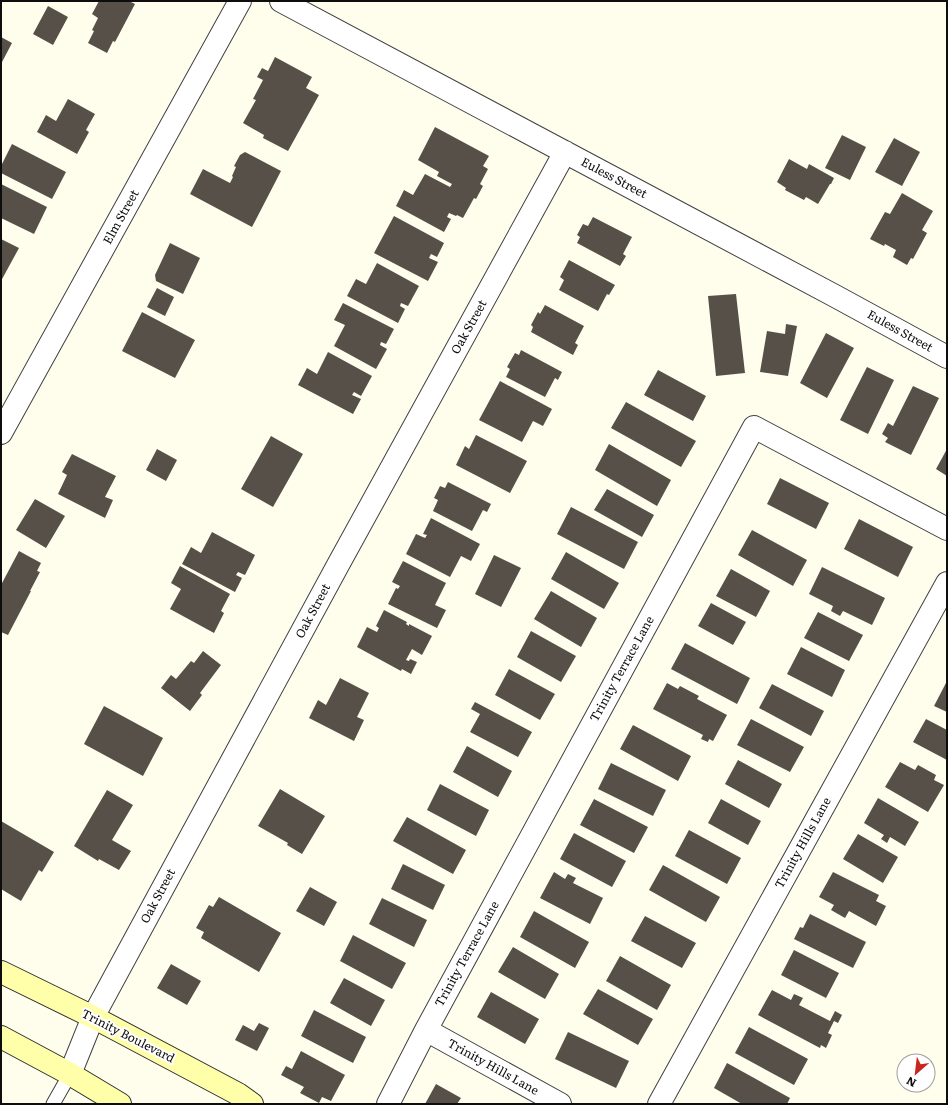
<svg xmlns="http://www.w3.org/2000/svg" width="948" height="1105" font-family="Literata,serif">
	<rect width="100%" height="100%" fill="#fffeed"/>
	<path fill="#565048" d="M 99,1 L 129,1 L 135,4 L 115,42 L 113,41 L 107,53 L 88,43 L 94,31 L 92,30 L 98,18 L 92,14 Z
		M 48,6 L 68,17 L 53,45 L 33,34 Z
		M 1,37 L 12,43 L 1,64 Z
		M 275,57 L 312,77 L 306,88 L 319,95 L 288,151 L 263,138 L 264,135 L 243,123 L 256,100 L 253,99 L 263,80 L 257,77 L 262,68 L 268,71 Z
		M 68,99 L 95,114 L 86,130 L 89,132 L 77,154 L 37,132 L 46,115 L 56,121 Z
		M 435,127 L 489,156 L 483,166 L 488,169 L 480,184 L 483,186 L 476,199 L 474,198 L 463,218 L 457,215 L 456,216 L 449,213 L 447,217 L 451,219 L 444,232 L 396,206 L 404,190 L 413,195 L 425,174 L 450,187 L 452,184 L 437,176 L 439,172 L 418,160 Z
		M 842,135 L 866,147 L 850,180 L 825,168 Z
		M 894,138 L 920,152 L 902,186 L 875,172 Z
		M 12,144 L 66,172 L 52,199 L 1,173 L 1,166 Z
		M 245,152 L 281,171 L 252,227 L 190,194 L 203,169 L 230,183 L 233,177 L 232,176 L 236,167 L 234,166 L 240,155 Z
		M 789,159 L 807,169 L 809,164 L 834,178 L 831,184 L 830,184 L 818,204 L 806,197 L 804,200 L 785,190 L 786,188 L 777,182 Z
		M 1,184 L 47,207 L 34,234 L 1,218 Z
		M 902,193 L 933,211 L 922,230 L 927,233 L 913,259 L 911,258 L 907,265 L 893,257 L 896,250 L 885,244 L 884,246 L 870,239 L 885,212 L 890,214 Z
		M 394,216 L 444,243 L 437,257 L 431,254 L 429,258 L 438,262 L 428,281 L 374,253 Z
		M 593,217 L 632,237 L 623,254 L 626,256 L 620,266 L 577,243 L 580,237 L 577,235 L 583,224 L 588,226 Z
		M 1,239 L 19,248 L 1,281 Z
		M 170,243 L 200,258 L 183,294 L 156,281 L 155,275 Z
		M 569,260 L 615,285 L 609,295 L 607,294 L 598,311 L 559,290 L 564,280 L 560,277 Z
		M 377,263 L 419,286 L 408,306 L 401,303 L 400,306 L 405,309 L 398,323 L 347,296 L 356,279 L 366,284 Z
		M 157,288 L 174,297 L 165,316 L 147,307 Z
		M 736,294 L 745,373 L 716,376 L 708,296 Z
		M 343,303 L 394,329 L 386,344 L 381,342 L 380,345 L 387,349 L 376,369 L 334,346 L 345,325 L 334,320 Z
		M 545,305 L 584,326 L 575,343 L 578,345 L 573,355 L 531,332 L 533,327 L 531,325 L 538,312 L 540,314 Z
		M 142,312 L 195,340 L 175,378 L 122,351 Z
		M 786,324 L 797,326 L 788,376 L 760,372 L 767,331 L 785,334 Z
		M 826,333 L 854,348 L 827,398 L 800,383 Z
		M 521,350 L 562,372 L 558,380 L 555,378 L 545,397 L 506,377 L 510,369 L 507,367 L 515,353 L 519,355 Z
		M 328,352 L 372,376 L 361,396 L 354,392 L 352,395 L 361,399 L 353,414 L 298,385 L 307,368 L 317,374 Z
		M 867,367 L 894,380 L 868,434 L 840,420 Z
		M 658,370 L 706,396 L 693,421 L 644,395 Z
		M 500,381 L 552,409 L 543,426 L 533,421 L 522,442 L 479,420 Z
		M 913,386 L 939,398 L 911,455 L 885,442 L 888,438 L 882,434 L 888,423 L 893,426 Z
		M 626,402 L 696,441 L 681,467 L 611,428 Z
		M 476,435 L 527,461 L 510,493 L 456,465 L 465,446 L 469,449 Z
		M 271,436 L 303,454 L 273,507 L 241,489 Z
		M 609,444 L 671,480 L 657,506 L 595,470 Z
		M 157,449 L 177,460 L 166,481 L 146,470 Z
		M 947,449 L 947,476 L 936,469 Z
		M 72,454 L 116,476 L 105,497 L 113,500 L 105,518 L 58,494 L 67,475 L 62,472 Z
		M 780,478 L 829,503 L 816,529 L 767,504 Z
		M 448,482 L 491,504 L 487,512 L 483,510 L 472,531 L 433,511 L 438,500 L 434,498 L 440,486 L 445,488 Z
		M 607,489 L 654,515 L 642,537 L 594,510 Z
		M 35,499 L 65,516 L 46,548 L 16,530 Z
		M 571,507 L 638,542 L 624,569 L 557,534 Z
		M 431,518 L 480,544 L 471,561 L 461,556 L 450,577 L 406,554 L 416,534 L 425,538 L 427,535 L 423,534 Z
		M 859,519 L 913,547 L 898,577 L 844,549 Z
		M 752,530 L 807,560 L 793,586 L 738,555 Z
		M 212,532 L 255,555 L 245,575 L 238,572 L 236,575 L 242,578 L 235,592 L 182,564 L 191,547 L 201,553 Z
		M 19,551 L 41,563 L 37,571 L 40,572 L 30,591 L 31,591 L 8,635 L 1,632 L 1,585 Z
		M 566,552 L 619,583 L 604,609 L 551,579 Z
		M 494,555 L 521,568 L 501,607 L 475,594 Z
		M 403,561 L 446,583 L 435,605 L 446,610 L 437,628 L 388,604 L 396,588 L 398,589 L 400,586 L 392,582 Z
		M 180,566 L 230,594 L 221,611 L 224,613 L 214,633 L 170,609 L 181,589 L 171,583 Z
		M 822,567 L 885,598 L 872,625 L 843,611 L 840,616 L 831,611 L 833,606 L 809,594 Z
		M 731,569 L 770,591 L 756,617 L 716,596 Z
		M 551,591 L 597,618 L 581,647 L 534,619 Z
		M 711,603 L 746,622 L 733,645 L 698,626 Z
		M 384,610 L 407,622 L 406,624 L 409,626 L 409,624 L 432,636 L 422,655 L 412,649 L 406,660 L 409,661 L 410,659 L 417,662 L 411,674 L 402,669 L 401,671 L 357,647 L 367,627 L 377,632 L 379,628 L 376,626 Z
		M 818,612 L 863,635 L 849,661 L 804,638 Z
		M 531,631 L 576,656 L 561,682 L 517,657 Z
		M 685,643 L 750,678 L 737,704 L 671,669 Z
		M 801,647 L 845,670 L 832,697 L 787,674 Z
		M 203,651 L 221,665 L 200,693 L 202,695 L 190,711 L 161,688 L 171,675 L 176,679 L 191,661 L 194,663 Z
		M 509,669 L 555,694 L 540,720 L 495,695 Z
		M 340,678 L 369,693 L 357,717 L 364,720 L 354,741 L 309,718 L 318,700 L 326,705 Z
		M 947,681 L 947,712 L 934,706 Z
		M 667,683 L 678,689 L 680,686 L 699,696 L 697,699 L 727,715 L 713,741 L 709,739 L 708,742 L 701,739 L 703,735 L 653,709 Z
		M 772,684 L 824,711 L 811,736 L 759,708 Z
		M 475,702 L 532,732 L 518,757 L 470,732 L 480,714 L 471,709 Z
		M 104,706 L 163,738 L 143,776 L 84,744 Z
		M 751,719 L 804,747 L 790,772 L 737,745 Z
		M 926,719 L 947,730 L 947,760 L 913,742 Z
		M 633,725 L 691,756 L 678,781 L 620,749 Z
		M 467,746 L 512,771 L 498,797 L 453,772 Z
		M 738,760 L 782,784 L 769,808 L 725,784 Z
		M 900,762 L 915,770 L 918,765 L 936,775 L 934,780 L 944,785 L 928,812 L 885,787 Z
		M 611,763 L 666,790 L 653,816 L 598,789 Z
		M 440,784 L 489,810 L 476,836 L 427,810 Z
		M 280,789 L 325,816 L 302,854 L 287,845 L 288,843 L 258,826 Z
		M 107,790 L 133,805 L 112,840 L 131,851 L 119,870 L 99,859 L 98,861 L 74,846 Z
		M 878,798 L 919,822 L 905,846 L 890,837 L 887,843 L 881,839 L 884,835 L 864,823 Z
		M 594,799 L 648,827 L 634,853 L 580,825 Z
		M 721,799 L 761,821 L 748,845 L 708,823 Z
		M 407,817 L 466,850 L 453,874 L 393,841 Z
		M 1,821 L 54,852 L 42,872 L 39,870 L 21,901 L 1,889 Z
		M 689,830 L 741,858 L 727,884 L 675,856 Z
		M 574,833 L 626,861 L 612,887 L 560,859 Z
		M 858,834 L 898,857 L 883,883 L 843,859 Z
		M 403,864 L 445,885 L 433,910 L 391,889 Z
		M 663,865 L 720,897 L 706,922 L 649,890 Z
		M 554,872 L 565,879 L 568,874 L 576,878 L 573,883 L 603,898 L 590,924 L 540,898 Z
		M 833,872 L 879,895 L 876,901 L 886,906 L 876,926 L 849,911 L 845,918 L 831,910 L 834,905 L 819,897 Z
		M 310,887 L 337,902 L 324,926 L 296,911 Z
		M 219,897 L 281,933 L 259,972 L 201,938 L 204,932 L 196,928 L 209,905 L 213,907 Z
		M 382,898 L 427,920 L 414,947 L 369,924 Z
		M 534,911 L 589,942 L 575,968 L 520,937 Z
		M 810,914 L 866,942 L 853,968 L 794,939 L 800,927 L 803,928 Z
		M 645,916 L 696,943 L 682,968 L 631,941 Z
		M 353,935 L 406,963 L 392,989 L 340,961 Z
		M 513,947 L 559,974 L 545,999 L 498,972 Z
		M 794,950 L 839,973 L 826,998 L 781,975 Z
		M 620,956 L 671,985 L 657,1010 L 606,981 Z
		M 171,964 L 201,981 L 187,1005 L 157,988 Z
		M 344,978 L 385,1000 L 371,1026 L 330,1003 Z
		M 598,989 L 653,1019 L 638,1045 L 583,1014 Z
		M 772,990 L 791,1000 L 794,994 L 803,998 L 799,1005 L 830,1021 L 835,1011 L 842,1015 L 838,1023 L 834,1021 L 828,1033 L 832,1035 L 826,1048 L 821,1045 L 820,1048 L 758,1015 Z
		M 491,992 L 539,1019 L 525,1044 L 477,1017 Z
		M 314,1010 L 366,1037 L 353,1063 L 301,1036 Z
		M 259,1023 L 269,1028 L 257,1051 L 235,1040 L 243,1025 L 254,1031 Z
		M 749,1027 L 808,1059 L 794,1085 L 735,1053 Z
		M 568,1032 L 629,1061 L 616,1088 L 555,1059 Z
		M 301,1051 L 345,1075 L 331,1101 L 322,1097 L 319,1103 L 300,1093 L 304,1087 L 281,1075 L 286,1066 L 292,1069 Z
		M 727,1063 L 790,1098 L 787,1104 L 742,1104 L 714,1088 Z
		M 436,1084 L 461,1098 L 457,1104 L 425,1104 Z"/>
	<g fill="none" stroke-linecap="round" stroke-linejoin="round">
		<g stroke="#404040" stroke-width="15">
			<path id="lane" d="M 53,1104 L 70,1074"/>
		</g>
		<g stroke="#404040" stroke-width="24">
			<path id="street" d="M 281,1 L 835,296 L 947,357
				M 1,433 L 240,1
				M 426,1030 L 560,1104
				M 70,1074 L 93,1017 L 113,980 L 338,565 L 565,152
				M 388,1104 L 426,1030 L 754,427 L 947,529
				M 659,1104 L 947,583"/>
		</g>
		<g stroke="#2f2f2f" stroke-width="24">
			<path id="secondary" d="M 1,972 L 93,1017 L 238,1094 L 252,1104
				M 1,1037 L 70,1074 L 120,1104"/>
		</g>
		<use href="#lane" stroke="#fff" stroke-width="13"/>
		<use href="#street" stroke="#fff" stroke-width="22"/>
		<use href="#secondary" stroke="#feffa8" stroke-width="22"/>
	</g>
	<g text-anchor="middle" stroke-width="4" stroke-linejoin="round" paint-order="stroke">
		<g font-size="12" fill="#0d0d0d" stroke="#fff">
			<text transform="translate(614 178) rotate(28)" y="4">Euless Street</text>
			<text transform="translate(121 217) rotate(-61)" y="4">Elm Street</text>
			<text transform="translate(469 327) rotate(-61)" y="4">Oak Street</text>
			<text transform="translate(900 331) rotate(29)" y="4">Euless Street</text>
			<text transform="translate(313 611) rotate(-62)" y="4">Oak Street</text>
			<text transform="translate(622 669) rotate(-61)" y="4">Trinity Terrace Lane</text>
			<text transform="translate(803 843) rotate(-61)" y="4">Trinity Hills Lane</text>
			<text transform="translate(158 896) rotate(-62)" y="4">Oak Street</text>
			<text transform="translate(467 954) rotate(-61)" y="4">Trinity Terrace Lane</text>
			<text transform="translate(128 1036) rotate(27)" y="4">Trinity Boulevard</text>
			<text transform="translate(493 1067) rotate(29)" y="4">Trinity Hills Lane</text>
		</g>
	</g>
	<rect width="948" height="1105" fill="none" stroke="#0d0d0d" stroke-width="4"/>
	<g transform="translate(916 1073) rotate(208)"><circle r="19" fill="#ffffff" stroke="#9e9e9e"/>
	<path d="M0-3L7 15L0 10L-7 15Z" fill="#c7281b"/>
	<text y="-6" font-size="11" font-weight="bold" text-anchor="middle" fill="#0d0d0d">N</text>
	</g>
</svg>
